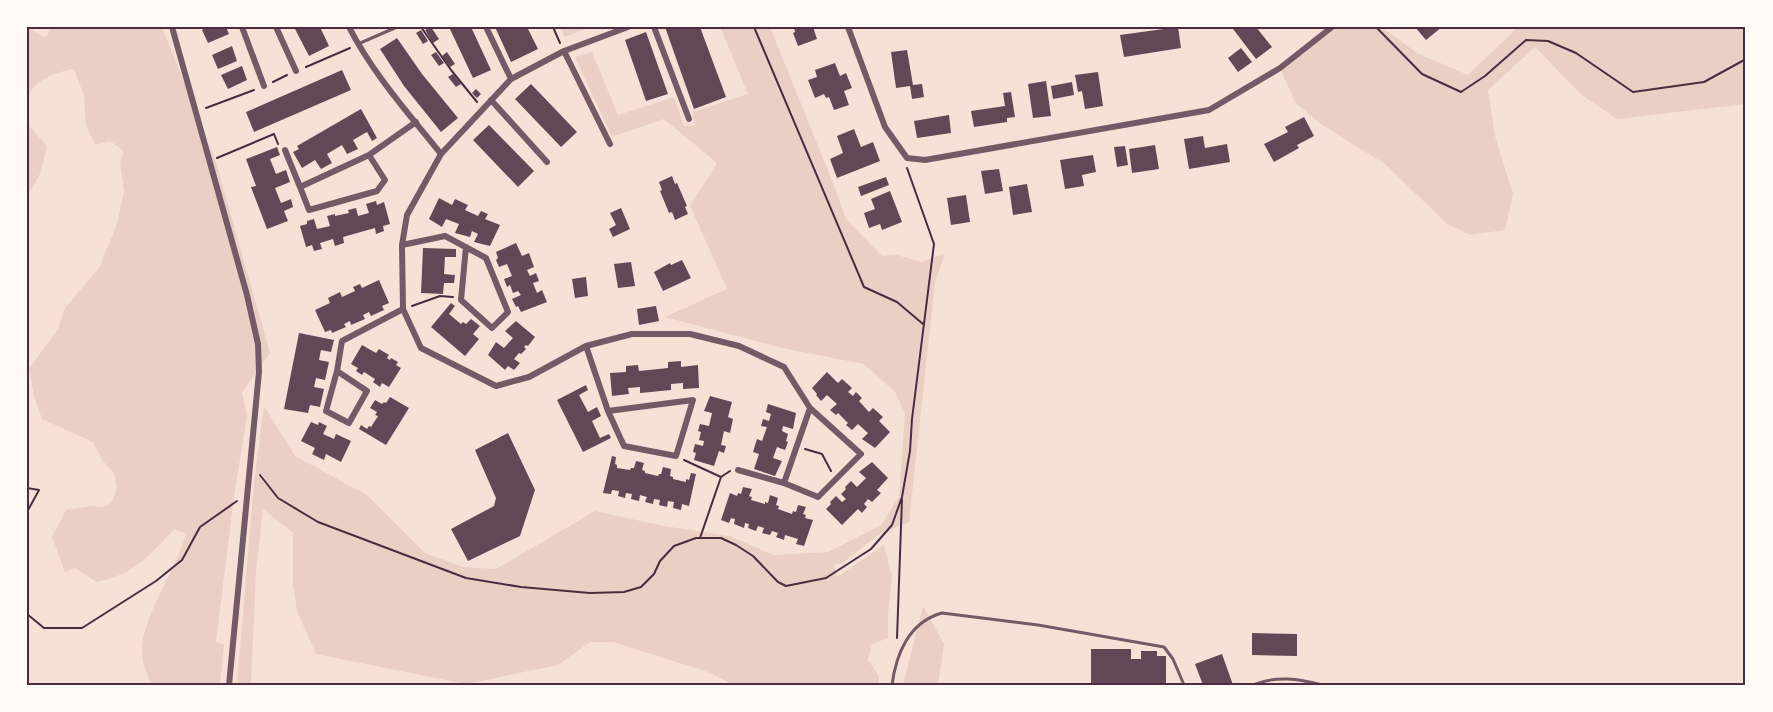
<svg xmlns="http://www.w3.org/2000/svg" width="1773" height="712" font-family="'Libre Baskerville',serif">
	<rect width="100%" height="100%" fill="#f7e1d7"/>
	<path fill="#ebcfc5" d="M 27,27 L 45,38 L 52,27 L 162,27 L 216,162 L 270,353 L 242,392 L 247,416 L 234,497 L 216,642 L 224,645 L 220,685 L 151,685 C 148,675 142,664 142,654 C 139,622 177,568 186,534 L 174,529 C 151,554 132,576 96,582 L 75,568 L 65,572 L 52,537 L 66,510 L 91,506 L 103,507 L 111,503 L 117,489 L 114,473 L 102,460 L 93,442 L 42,419 L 34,396 L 29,369 L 58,329 L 65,308 L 99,268 L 117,224 L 124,191 L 120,162 L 124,151 L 110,141 L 95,145 L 86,125 L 84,96 L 74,69 C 57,72 31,80 27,101 Z
		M 560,27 L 590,27 L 565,37 Z
		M 720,27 L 770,27 L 833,183 L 846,219 L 882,256 L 897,255 L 922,262 L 945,253 L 935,283 L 909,522 L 878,535 L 843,563 L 834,565 L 837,577 L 884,545 L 892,576 L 888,614 L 888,638 L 872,644 L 868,660 L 879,676 L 879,685 L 733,685 L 711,673 L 613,642 L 590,642 L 558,665 L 466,684 L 316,654 L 297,611 L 293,584 L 293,533 L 263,509 L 256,572 L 251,685 L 237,685 L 254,482 L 264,406 L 295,456 L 367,495 L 425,553 L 463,567 L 496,569 L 595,511 L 664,526 L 730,536 L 773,555 L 828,552 L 881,525 L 899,497 L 905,414 L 895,392 L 864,364 L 782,348 L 665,317 L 727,289 L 690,206 L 717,163 L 664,119 L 612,137 L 575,57 L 592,52 L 618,115 L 674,97 L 684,126 L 695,125 L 692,112 L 748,94 Z
		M 1332,27 L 1382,27 L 1417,53 L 1468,75 L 1518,27 L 1746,27 L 1746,104 L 1617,119 L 1583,96 L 1535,47 L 1488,90 L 1495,136 L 1513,194 L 1505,230 L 1470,235 L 1446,223 L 1385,164 L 1322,125 L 1295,102 L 1280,68 Z
		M 27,120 L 29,126 L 47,146 L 41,172 L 27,197 Z
		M 923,606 L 944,644 L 938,685 L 903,685 Z"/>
	<path fill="#644757" d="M 207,27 L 226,27 L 229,34 L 208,43 L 202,30 Z
		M 294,27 L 320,27 L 329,46 L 309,56 Z
		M 431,27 L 439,39 L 433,43 L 425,30 Z
		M 449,27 L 471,27 L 491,70 L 473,78 Z
		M 495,27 L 527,27 L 538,49 L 511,62 Z
		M 665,27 L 700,27 L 726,97 L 694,109 Z
		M 794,27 L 813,27 L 817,39 L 798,46 L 793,33 L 795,32 Z
		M 1178,27 L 1181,48 L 1124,57 L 1120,35 Z
		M 1236,27 L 1256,27 L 1272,47 L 1256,59 L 1233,29 Z
		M 1415,27 L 1442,27 L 1426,40 Z
		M 421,30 L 428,41 L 423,44 L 416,33 Z
		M 646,32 L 668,94 L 646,101 L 625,40 Z
		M 397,38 L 422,74 L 458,118 L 441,132 L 404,86 L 380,49 Z
		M 232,46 L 237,61 L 218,69 L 212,55 Z
		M 1241,48 L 1252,62 L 1238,72 L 1228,58 Z
		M 907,50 L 913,85 L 922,84 L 924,97 L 912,99 L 910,86 L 896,88 L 891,52 Z
		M 436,52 L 444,63 L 439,66 L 431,55 Z
		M 447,52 L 455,64 L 450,67 L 442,56 Z
		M 835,63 L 840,76 L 846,73 L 852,88 L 844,91 L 849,105 L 834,110 L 829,97 L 826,98 L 824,94 L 815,98 L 808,80 L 817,77 L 815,70 Z
		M 242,66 L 247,80 L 228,89 L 221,75 Z
		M 342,70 L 351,90 L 254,132 L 246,112 Z
		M 1098,72 L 1103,106 L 1085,109 L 1082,91 L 1078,92 L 1075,75 Z
		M 453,74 L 461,84 L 456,87 L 448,77 Z
		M 1046,81 L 1051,116 L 1033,118 L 1028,84 Z
		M 1072,82 L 1074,95 L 1053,99 L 1051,86 Z
		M 531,84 L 577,132 L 561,147 L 515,99 Z
		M 476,89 L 481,94 L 477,98 L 472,93 Z
		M 1011,92 L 1015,117 L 1007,118 L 1007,122 L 974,127 L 971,111 L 1005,106 L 1003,93 Z
		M 361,109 L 377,138 L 372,141 L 367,132 L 353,140 L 358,149 L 347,154 L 342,145 L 327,154 L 332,163 L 321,169 L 315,160 L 302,168 L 293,152 L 299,149 L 297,146 Z
		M 949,115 L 951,133 L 917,138 L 914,121 Z
		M 1304,117 L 1314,136 L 1297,145 L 1299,148 L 1274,162 L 1264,144 L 1288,132 L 1285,127 Z
		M 489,125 L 534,171 L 518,187 L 473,140 Z
		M 854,129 L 861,147 L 873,142 L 880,161 L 837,178 L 830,159 L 843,153 L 837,136 Z
		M 1203,136 L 1205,148 L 1227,144 L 1230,162 L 1189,169 L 1184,139 Z
		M 1155,145 L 1159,169 L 1132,173 L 1129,149 Z
		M 1125,146 L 1128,165 L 1117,167 L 1114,147 Z
		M 277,147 L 280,155 L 270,159 L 276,174 L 286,170 L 290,182 L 275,188 L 281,203 L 291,199 L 293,207 L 284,211 L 288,221 L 267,229 L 251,187 L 256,186 L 246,159 Z
		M 1093,155 L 1096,172 L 1082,175 L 1084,186 L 1065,189 L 1060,160 Z
		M 999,169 L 1003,191 L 985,194 L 981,171 Z
		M 672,176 L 675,184 L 677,183 L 687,206 L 685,207 L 688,214 L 675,220 L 672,212 L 669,213 L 660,191 L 662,190 L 659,182 Z
		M 886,177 L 889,185 L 861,196 L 858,187 Z
		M 1027,184 L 1032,212 L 1013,215 L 1009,187 Z
		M 890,191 L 902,222 L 882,230 L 880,224 L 869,228 L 864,213 L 875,209 L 871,199 Z
		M 966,195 L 970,222 L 951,225 L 947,198 Z
		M 439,198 L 452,205 L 455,199 L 468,205 L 465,210 L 478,216 L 481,211 L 488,214 L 485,219 L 500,225 L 490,246 L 474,242 L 478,234 L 472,231 L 470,237 L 455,233 L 459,224 L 446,219 L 442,227 L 429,219 Z
		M 376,201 L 377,205 L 384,202 L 390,224 L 383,226 L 384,231 L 376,234 L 375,228 L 343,237 L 344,243 L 335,246 L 333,239 L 320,243 L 322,249 L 314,251 L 312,245 L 306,247 L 300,226 L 307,224 L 307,221 L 314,219 L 317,229 L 330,226 L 327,216 L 335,214 L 335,216 L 349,213 L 348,210 L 356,208 L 358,216 L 369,213 L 366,204 Z
		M 621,208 L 630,229 L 613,237 L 609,229 L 616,225 L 610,213 Z
		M 516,243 L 522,256 L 529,253 L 534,267 L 527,270 L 530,276 L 536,273 L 539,281 L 533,283 L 537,293 L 542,290 L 547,302 L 521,312 L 518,306 L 516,307 L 512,299 L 521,295 L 518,291 L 513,293 L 510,285 L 507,287 L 504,279 L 512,276 L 507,264 L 499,267 L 496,260 L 498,258 L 496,252 Z
		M 423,248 L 456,249 L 456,257 L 445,257 L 444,274 L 455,275 L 454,283 L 444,283 L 443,294 L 421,293 Z
		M 682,260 L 691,278 L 663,291 L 654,272 L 670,263 L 671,265 Z
		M 631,262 L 635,286 L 618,288 L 614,264 Z
		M 586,277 L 588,296 L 575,298 L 572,279 Z
		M 379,280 L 389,303 L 382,306 L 384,310 L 371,316 L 369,312 L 363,315 L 365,319 L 351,325 L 350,321 L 344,324 L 346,327 L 332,333 L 331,330 L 325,332 L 315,310 L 330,303 L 328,298 L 340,292 L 342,297 L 355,291 L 353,287 L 360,284 L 362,288 Z
		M 451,303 L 455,306 L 449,314 L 461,324 L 463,322 L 466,324 L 471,319 L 480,326 L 473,334 L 479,339 L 465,356 L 431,327 Z
		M 656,306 L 659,321 L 639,325 L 637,309 Z
		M 516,321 L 535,337 L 528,346 L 526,345 L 524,347 L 526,349 L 521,354 L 519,353 L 514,359 L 520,363 L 514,370 L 508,366 L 505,370 L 488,355 L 496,342 L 504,348 L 513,338 L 505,331 Z
		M 299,333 L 334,340 L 331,352 L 321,350 L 319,360 L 329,362 L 325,380 L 316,378 L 314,387 L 324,389 L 320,407 L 310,405 L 308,413 L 284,409 Z
		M 362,345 L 376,353 L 379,349 L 389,355 L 387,358 L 390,360 L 391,358 L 398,362 L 396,365 L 401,368 L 389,387 L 382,383 L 380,387 L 373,382 L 375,379 L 364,372 L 362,375 L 356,371 L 358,368 L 351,364 Z
		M 681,361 L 681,367 L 698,365 L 699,388 L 683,389 L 683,383 L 671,384 L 671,390 L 640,393 L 640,387 L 628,388 L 629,394 L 612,396 L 610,373 L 626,372 L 626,366 L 638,365 L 639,371 L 668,368 L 668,362 Z
		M 827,372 L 838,383 L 842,379 L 852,388 L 848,392 L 853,396 L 856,392 L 862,398 L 859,401 L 869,412 L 873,408 L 883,417 L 879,421 L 890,432 L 875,448 L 862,439 L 868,433 L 858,424 L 852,430 L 846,425 L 848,423 L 838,413 L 836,415 L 830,410 L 837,404 L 827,395 L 821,401 L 816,395 L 817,394 L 812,388 Z
		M 586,385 L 588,390 L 579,395 L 588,412 L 597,407 L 601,416 L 592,421 L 600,438 L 609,434 L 611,438 L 583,452 L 557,400 Z
		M 710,396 L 732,402 L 728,417 L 733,419 L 730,433 L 724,431 L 721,445 L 726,446 L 724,453 L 719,451 L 714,466 L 694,460 L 696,453 L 693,452 L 695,444 L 703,446 L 704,441 L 699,440 L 701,432 L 698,431 L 700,424 L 709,426 L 712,413 L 704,411 Z
		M 390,397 L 409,408 L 386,445 L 359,429 L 361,425 L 367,429 L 369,426 L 371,427 L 378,416 L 375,415 L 377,412 L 370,408 L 375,400 L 382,404 L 384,402 L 386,403 Z
		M 768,404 L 796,413 L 793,429 L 783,426 L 782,431 L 788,434 L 786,441 L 788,442 L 785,450 L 777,447 L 773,458 L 782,461 L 775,476 L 754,469 L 759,454 L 753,452 L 757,439 L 762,441 L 767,427 L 761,426 L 763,419 L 769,421 L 771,414 L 766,412 Z
		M 311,422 L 318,425 L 319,422 L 327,426 L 323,434 L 334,439 L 336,434 L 351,441 L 341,462 L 326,454 L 324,460 L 312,454 L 315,448 L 301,441 Z
		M 508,433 L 535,490 L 520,536 L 468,561 L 451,529 L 494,506 L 496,498 L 475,450 Z
		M 612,456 L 616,457 L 615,464 L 617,465 L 617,468 L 630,470 L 631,468 L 634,468 L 636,461 L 644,463 L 642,470 L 645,471 L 645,473 L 658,476 L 659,474 L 661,474 L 663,467 L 671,469 L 670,476 L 673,477 L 673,479 L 686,482 L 686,479 L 689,480 L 691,473 L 696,474 L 689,506 L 682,504 L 681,510 L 673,508 L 674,502 L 668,501 L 667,507 L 659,505 L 660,500 L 654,499 L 653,504 L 645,502 L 647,497 L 640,495 L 639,501 L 631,499 L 632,494 L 626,493 L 625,498 L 618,496 L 619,491 L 612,490 L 611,494 L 603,493 Z
		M 872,462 L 888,478 L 877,490 L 881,493 L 872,502 L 868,499 L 864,504 L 867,507 L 862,513 L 858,509 L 842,525 L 826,509 L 831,504 L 830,502 L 836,496 L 842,502 L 846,499 L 841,494 L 846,489 L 845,487 L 851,481 L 857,487 L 866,478 L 859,472 Z
		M 743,487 L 752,489 L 749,496 L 752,497 L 751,500 L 765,504 L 765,502 L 768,503 L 770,495 L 778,498 L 776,505 L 779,506 L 778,509 L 792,514 L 793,511 L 796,512 L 798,505 L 806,507 L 803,514 L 806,515 L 805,518 L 813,520 L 804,546 L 796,544 L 798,539 L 785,535 L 784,540 L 776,537 L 778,533 L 772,531 L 770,535 L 762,533 L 764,528 L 758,526 L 756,531 L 748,528 L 749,524 L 745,523 L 744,528 L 734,524 L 735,519 L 731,518 L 729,523 L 721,520 L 730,493 L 737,496 L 738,493 L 741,494 Z
		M 1252,633 L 1297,634 L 1297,656 L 1252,655 Z
		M 1091,649 L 1131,649 L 1131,659 L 1141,659 L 1141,651 L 1157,651 L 1157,656 L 1166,656 L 1166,683 L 1091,684 Z
		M 1222,654 L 1233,685 L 1203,685 L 1195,664 Z"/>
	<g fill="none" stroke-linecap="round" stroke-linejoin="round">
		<path stroke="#4a2c40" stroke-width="2" d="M 421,27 L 451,70 L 477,102
			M 553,27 L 560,43
			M 754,27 L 864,287 L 897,302 L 923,324
			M 1376,27 L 1422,74 L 1461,92 L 1485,76 L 1526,40 L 1548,41 L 1576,53 L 1633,92 L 1704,82 L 1746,59
			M 306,67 L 350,48
			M 273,82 L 287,75
			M 206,108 L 254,90
			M 217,158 L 274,134 L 278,144
			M 412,306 L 440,296 L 453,297
			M 805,449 L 822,454 L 831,471
			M 684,460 L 721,477
			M 260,475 L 278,498 L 318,522 L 466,578 L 521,587 L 590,593 L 624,592 L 641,587 L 654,574 L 660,561 L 674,546 L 696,538 L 721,538 L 736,545 L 753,556 L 778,582 L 786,586 L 826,578 L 871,549 L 892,525 L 902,497 L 910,451 L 912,419 L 934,244 L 907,168
			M 27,488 L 39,490 L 27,512
			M 700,538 L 721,477 L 730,471
			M 27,614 L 44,628 L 82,628 L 156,581 L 182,560 L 200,527 L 237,501
			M 897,638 L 902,499"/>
		<path stroke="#755966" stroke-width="3" d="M 358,44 L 397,27
			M 892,685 C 896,654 909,622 942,613 L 1038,625 L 1164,647 L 1173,659 L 1184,685
			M 1253,685 C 1277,675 1299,679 1322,685"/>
		<path stroke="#755966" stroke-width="6" d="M 172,27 L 247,295 L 258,344 L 259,372 L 229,685
			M 242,27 L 264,86
			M 276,27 L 296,71
			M 349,27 C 373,74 409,114 441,154
			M 486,27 L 511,79
			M 628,27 L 564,51 L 511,79 L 441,154 L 407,215 L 402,245 L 403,309 L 421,348 L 496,386 L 529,377 L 586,346 L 632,334 L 690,334 L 739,346 L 784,367 L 810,408 L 861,454 L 818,497 L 784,483 L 810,408
			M 654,27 L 689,119
			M 848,27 L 885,127 L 907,158 L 925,160 L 1209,110 L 1280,68 L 1332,27
			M 564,51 L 610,144
			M 491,100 L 547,162
			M 285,150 L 300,187
			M 369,155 L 385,180 L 377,191 L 309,210 L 300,187 L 369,155 L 416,122
			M 402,245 L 445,236 L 486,258 L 508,312 L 492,328 L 461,300 L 466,247
			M 586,346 L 608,411 L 624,446 L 676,456 L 693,400 L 608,411
			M 337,371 L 367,391 L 349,423 L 326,411 L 337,371 L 342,341 L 403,309
			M 738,470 L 784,483"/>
	</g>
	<rect width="1773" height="712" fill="none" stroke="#fffaf5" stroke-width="57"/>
	<rect x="28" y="28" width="1716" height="656" fill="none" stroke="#4a2c40" stroke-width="2"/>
</svg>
